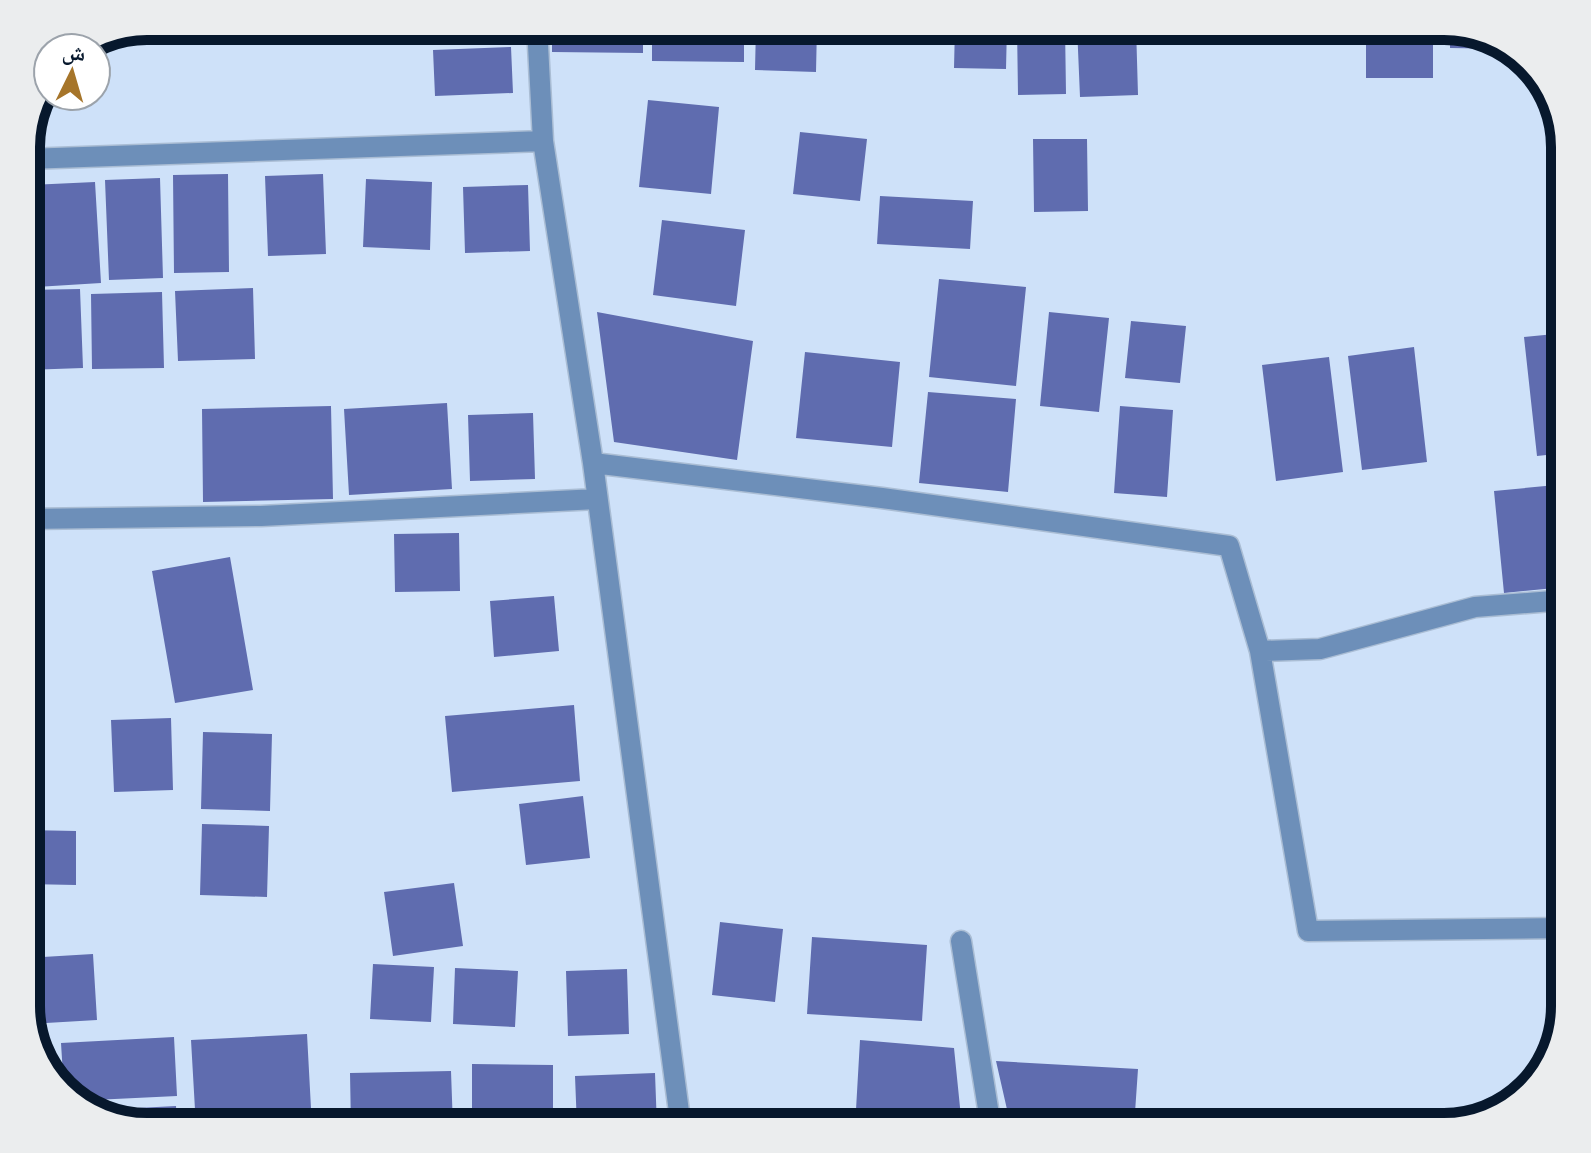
<svg xmlns="http://www.w3.org/2000/svg" width="1591" height="1153" font-family="Lato,'Noto Naskh Arabic',sans-serif">
	<rect width="100%" height="100%" fill="#cee1f9"/>
	<path fill="#5f6caf" d="M 147,26 L 159,26 L 160,36 L 117,38 Z
		M 163,26 L 210,26 L 210,33 L 163,35 Z
		M 215,26 L 294,26 L 294,35 L 215,33 Z
		M 310,26 L 362,26 L 361,39 L 310,38 Z
		M 381,26 L 504,26 L 504,41 L 381,41 Z
		M 552,26 L 643,26 L 643,53 L 552,52 Z
		M 652,26 L 744,26 L 744,62 L 652,61 Z
		M 756,26 L 817,26 L 816,72 L 755,70 Z
		M 885,26 L 943,26 L 942,39 L 885,35 Z
		M 955,26 L 1007,26 L 1006,69 L 954,68 Z
		M 1017,26 L 1065,26 L 1066,94 L 1018,95 Z
		M 1077,26 L 1136,26 L 1138,95 L 1080,97 Z
		M 1366,26 L 1433,26 L 1433,78 L 1366,78 Z
		M 1450,28 L 1511,49 L 1510,49 L 1450,48 Z
		M 511,47 L 513,93 L 435,96 L 433,50 Z
		M 648,100 L 719,107 L 711,194 L 639,187 Z
		M 800,132 L 867,139 L 860,201 L 793,194 Z
		M 1033,139 L 1087,139 L 1088,211 L 1034,212 Z
		M 228,174 L 229,272 L 174,273 L 173,175 Z
		M 323,174 L 326,254 L 268,256 L 265,176 Z
		M 160,178 L 163,278 L 109,280 L 105,180 Z
		M 366,179 L 432,182 L 430,250 L 363,247 Z
		M 95,182 L 101,283 L 36,287 L 30,185 Z
		M 528,185 L 530,251 L 465,253 L 463,187 Z
		M 880,196 L 973,201 L 970,249 L 877,244 Z
		M 662,220 L 745,230 L 736,306 L 653,295 Z
		M 939,279 L 1026,287 L 1016,386 L 929,377 Z
		M 253,288 L 255,359 L 178,361 L 175,291 Z
		M 80,289 L 83,368 L 26,370 L 26,290 Z
		M 162,292 L 164,368 L 92,369 L 91,294 Z
		M 597,312 L 753,341 L 737,460 L 614,442 Z
		M 1049,312 L 1109,318 L 1099,412 L 1040,406 Z
		M 1131,321 L 1186,326 L 1180,383 L 1125,378 Z
		M 1565,333 L 1565,453 L 1537,456 L 1524,337 Z
		M 1414,347 L 1427,462 L 1362,470 L 1348,356 Z
		M 805,352 L 900,362 L 892,447 L 796,438 Z
		M 1329,357 L 1343,472 L 1276,481 L 1262,365 Z
		M 928,392 L 1016,399 L 1008,492 L 919,483 Z
		M 447,403 L 452,489 L 349,495 L 344,409 Z
		M 331,406 L 333,499 L 203,502 L 202,409 Z
		M 1120,406 L 1173,410 L 1167,497 L 1114,493 Z
		M 533,413 L 535,479 L 470,481 L 468,415 Z
		M 1556,485 L 1565,587 L 1504,593 L 1494,491 Z
		M 459,533 L 460,591 L 395,592 L 394,534 Z
		M 230,557 L 253,690 L 175,703 L 152,571 Z
		M 554,596 L 559,651 L 494,657 L 490,601 Z
		M 574,705 L 580,781 L 452,792 L 445,716 Z
		M 171,718 L 173,790 L 114,792 L 111,720 Z
		M 203,732 L 272,734 L 270,811 L 201,809 Z
		M 583,796 L 590,858 L 526,865 L 519,804 Z
		M 202,824 L 269,826 L 267,897 L 200,895 Z
		M 26,830 L 76,831 L 76,885 L 26,884 Z
		M 454,883 L 463,946 L 393,956 L 384,892 Z
		M 720,922 L 783,929 L 775,1002 L 712,995 Z
		M 812,937 L 927,945 L 922,1021 L 807,1014 Z
		M 93,954 L 97,1020 L 29,1024 L 26,1013 L 26,958 Z
		M 373,964 L 434,967 L 431,1022 L 370,1019 Z
		M 455,968 L 518,971 L 515,1027 L 453,1024 Z
		M 627,969 L 629,1034 L 568,1036 L 566,971 Z
		M 307,1034 L 312,1127 L 196,1127 L 191,1040 Z
		M 174,1037 L 177,1096 L 73,1101 L 64,1091 L 61,1043 Z
		M 860,1040 L 954,1048 L 962,1127 L 855,1127 Z
		M 996,1061 L 1138,1069 L 1134,1127 L 1011,1127 Z
		M 472,1064 L 553,1065 L 553,1127 L 472,1127 Z
		M 451,1071 L 453,1127 L 351,1127 L 350,1073 Z
		M 655,1073 L 657,1127 L 577,1127 L 575,1076 Z
		M 176,1106 L 177,1127 L 147,1127 L 98,1110 Z"/>
	<g fill="none" stroke-linecap="round" stroke-linejoin="round">
		<g stroke="#aabdd4" stroke-width="23">
			<path id="minor" d="M 537,26 L 543,141 L 593,463 L 681,1127
				M 26,159 L 543,141
				M 593,463 L 882,498 L 1229,546 L 1260,651 L 1320,649 L 1475,607 L 1565,600
				M 26,519 L 261,516 L 597,499
				M 1260,651 L 1308,931 L 1565,928
				M 961,941 L 991,1127"/>
		</g>
		<use href="#minor" stroke="#6d8fb9" stroke-width="20"/>
	</g>
	<path d="M0 0H1591V1153H0ZM147 40H1444A107 107 0 0 1 1551 147V1006A107 107 0 0 1 1444 1113H147A107 107 0 0 1 40 1006V147A107 107 0 0 1 147 40Z" fill="#ebedee" fill-rule="evenodd"/>
	<path fill="none" stroke="#07182d" stroke-width="10" d="M147 40H1444A107 107 0 0 1 1551 147V1006A107 107 0 0 1 1444 1113H147A107 107 0 0 1 40 1006V147A107 107 0 0 1 147 40Z"/>
	<g transform="translate(72 72) rotate(5)"><circle r="38" fill="#ffffff" stroke="#9ca3ab" stroke-width="2"/>
	<path d="M0-6L14 30L0 20L-14 30Z" fill="#a6752a"/>
	<text y="-12" font-size="22" font-weight="bold" text-anchor="middle" fill="#07182d">ش</text>
	</g>
</svg>
